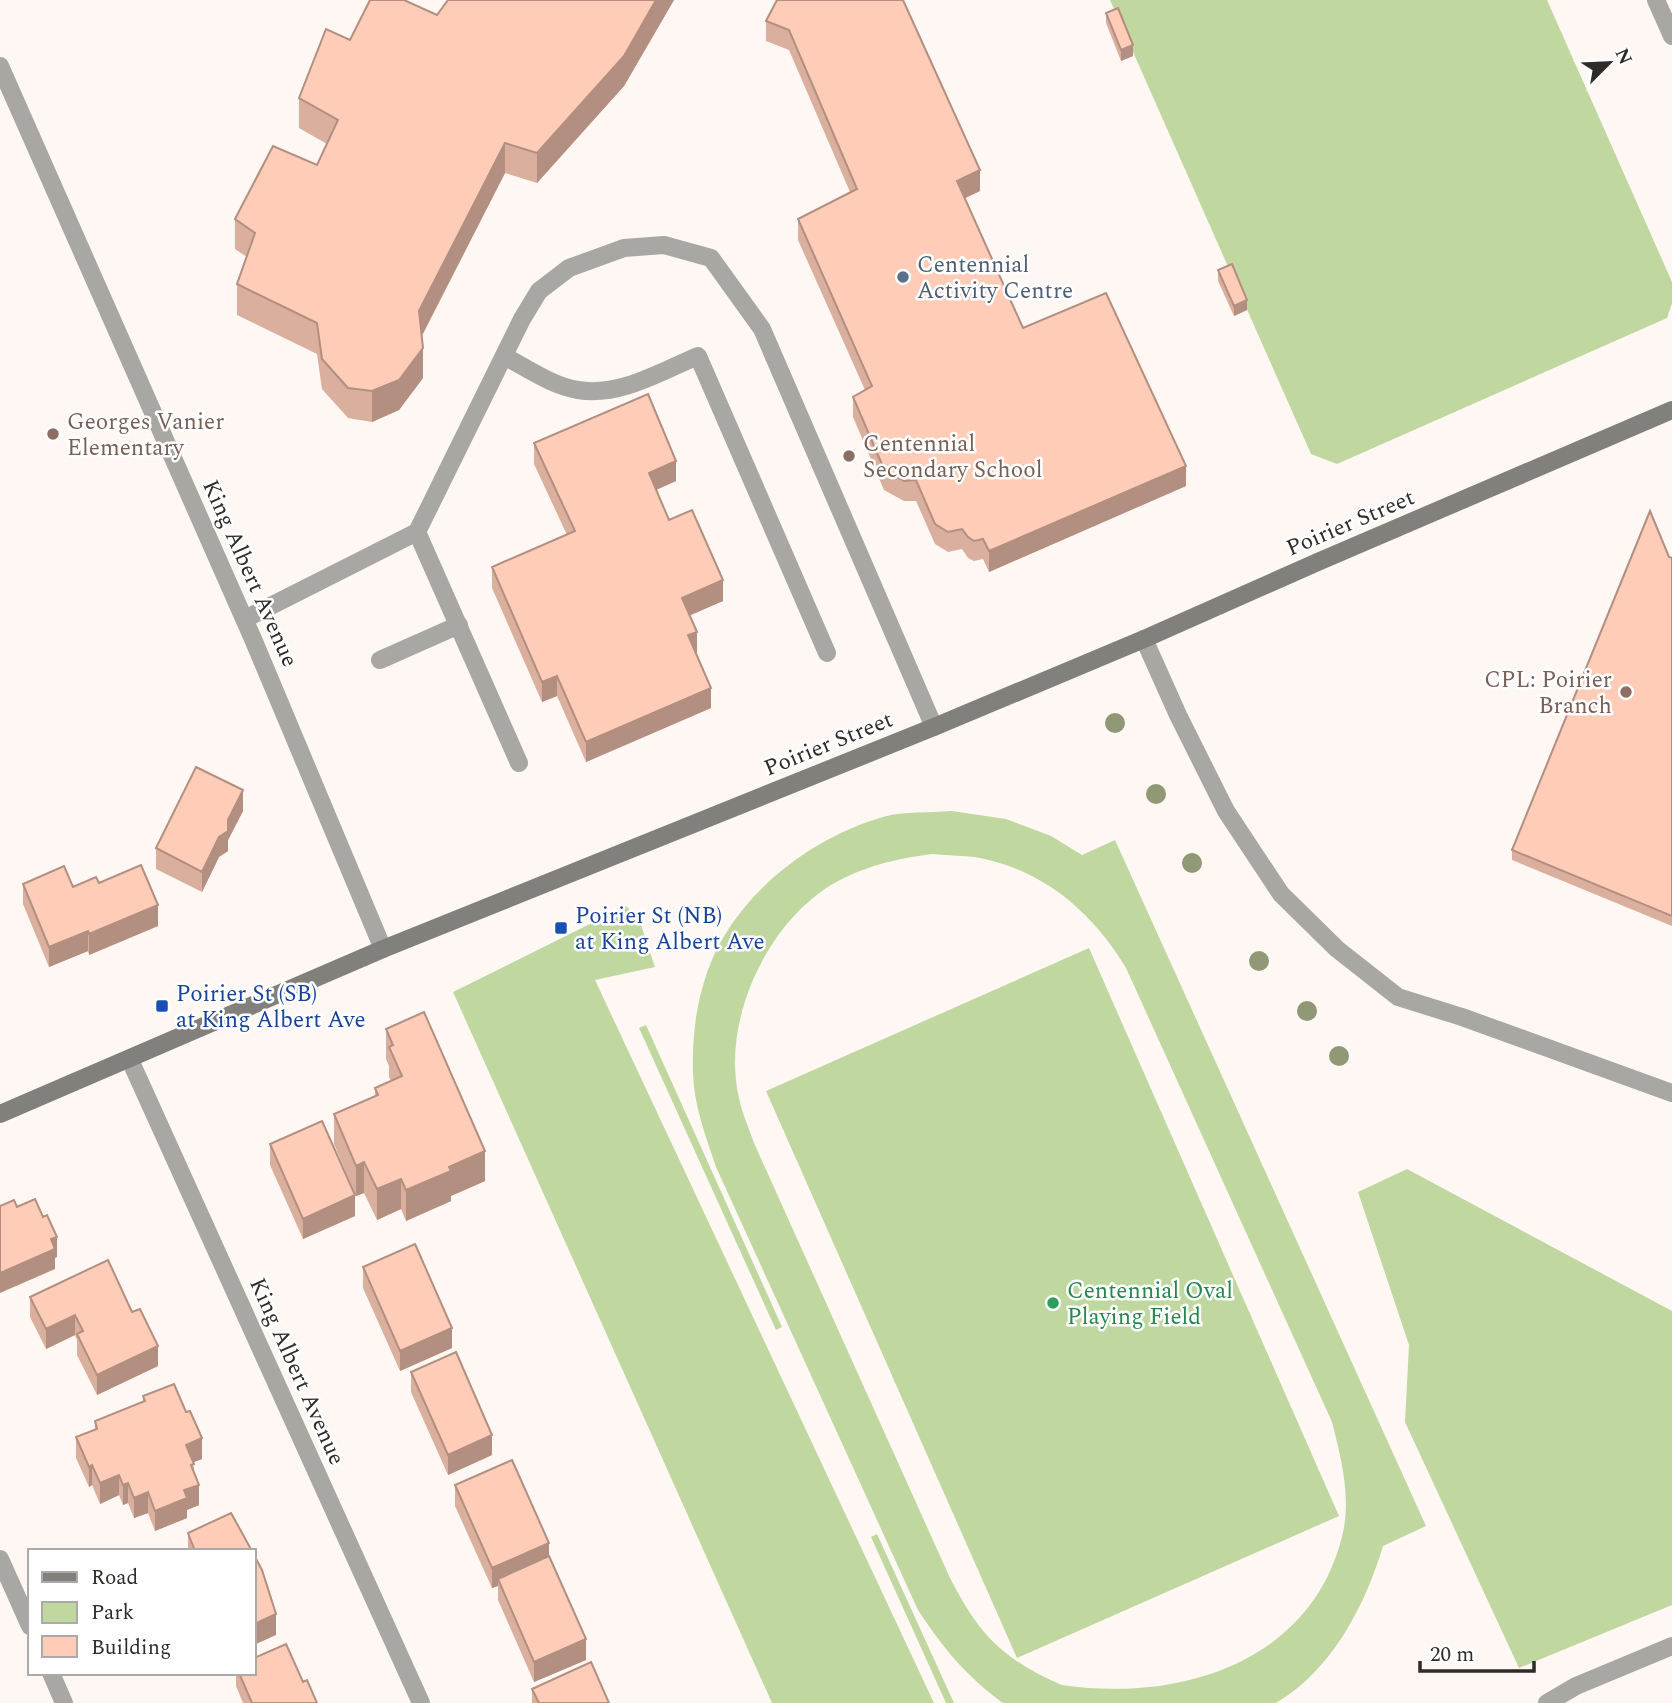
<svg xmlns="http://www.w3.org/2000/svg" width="1672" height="1703" font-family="Spectral,serif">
	<rect width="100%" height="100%" fill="#fef7f3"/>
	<path fill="#c0d89f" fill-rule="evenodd" d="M 1110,0 L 1547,0 L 1672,282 L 1672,303 L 1667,318 L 1337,464 L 1311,454 Z
		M 952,811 L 1006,819 L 1051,836 L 1082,855 L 1115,840 L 1426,1526 L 1383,1546 C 1365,1606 1332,1670 1276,1703 L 1003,1703 C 966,1676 943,1648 918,1610 L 716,1167 C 706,1137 694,1106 693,1074 C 692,1043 695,1009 705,979 C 729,901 806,839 883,817 C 904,811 930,813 952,811 ZM 932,854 C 948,856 965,855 980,858 C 1045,871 1093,913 1126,968 L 1332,1422 C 1341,1458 1351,1496 1343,1532 C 1315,1659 1184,1703 1062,1685 C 1033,1673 1004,1656 984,1632 C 970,1615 960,1597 950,1578 L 754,1143 C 749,1128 742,1113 739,1098 C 721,1022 766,925 831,885 C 864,866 895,859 932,854 Z
		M 626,906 L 639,919 L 655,967 L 595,980 L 934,1703 L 772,1703 L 453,992 Z
		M 1089,948 L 1339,1516 L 1017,1658 L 766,1091 Z
		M 646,1025 L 782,1327 L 776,1330 L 639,1028 Z
		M 1407,1169 L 1672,1311 L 1672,1605 L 1519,1668 L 1405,1422 L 1409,1345 L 1358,1192 Z
		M 877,1534 L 954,1703 L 946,1703 L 871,1537 Z"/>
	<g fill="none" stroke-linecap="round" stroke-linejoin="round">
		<path stroke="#a8a7a4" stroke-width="18" d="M 504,356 C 527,368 552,386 578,390 C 620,397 662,371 698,356 L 827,653
			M 417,532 L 519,763
			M 245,619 L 417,532 L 522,319 L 539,291 L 569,268 L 624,248 L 664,245 L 711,258 L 762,329 L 934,727
			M 1144,639 L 1178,715 L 1226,811 L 1281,894 L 1337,949 L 1398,997 L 1462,1017 L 1672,1093
			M 380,660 L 459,625
			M 0,1559 L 30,1626
			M 51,1673 L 64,1703"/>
		<path stroke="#a8a7a4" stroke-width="18" d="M 1656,0 L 1672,36
			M 0,66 L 253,639 L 383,949
			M 130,1060 L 421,1703
			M 1547,1703 L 1576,1686 L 1672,1646"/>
		<path stroke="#81807c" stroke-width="18" d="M 0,1114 L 383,949 L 934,727 L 1144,639 L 1320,561 L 1672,410"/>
	</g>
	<g fill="#919875">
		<circle cx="1115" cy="723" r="10"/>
		<circle cx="1156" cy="794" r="10"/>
		<circle cx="1192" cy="863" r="10"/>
		<circle cx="1259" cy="961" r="10"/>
		<circle cx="1307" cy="1011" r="10"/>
		<circle cx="1339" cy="1056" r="10"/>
	</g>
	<path fill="#dbaf9d" d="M 448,0 L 674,0 L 624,86 L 537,183 L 505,173 L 422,336 L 423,378 L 399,410 L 372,422 L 348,418 L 322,389 L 317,354 L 237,315 L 237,284 L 247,257 L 235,249 L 235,219 L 317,165 L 327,144 L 299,128 L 299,98 L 350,40 L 437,15 Z
		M 777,0 L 980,191 L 965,198 L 1023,328 L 1186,486 L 989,572 L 983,559 L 974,561 L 968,558 L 962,549 L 948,552 L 935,544 L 916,501 L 904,501 L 884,490 L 853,417 L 853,397 L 865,390 L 798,240 L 798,219 L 850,192 L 789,50 L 766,41 L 766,21 Z
		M 1106,13 L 1133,56 L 1121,61 L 1106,23 Z
		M 1218,270 L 1247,310 L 1234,316 L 1218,281 Z
		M 534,443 L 676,481 L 656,490 L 669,520 L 723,601 L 689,615 L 697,652 L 696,653 L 711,708 L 586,762 L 557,696 L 542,702 L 492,588 L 492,567 L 567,535 L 534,464 Z
		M 1669,557 L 1672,558 L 1672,926 L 1512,860 L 1512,850 Z
		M 243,811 L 228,840 L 228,851 L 219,857 L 202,892 L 156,869 L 156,848 Z
		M 99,883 L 158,926 L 89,955 L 88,951 L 49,967 L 23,904 L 23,884 L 73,887 Z
		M 386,1029 L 485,1181 L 451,1196 L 451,1201 L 406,1221 L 401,1209 L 377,1220 L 364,1193 L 356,1196 L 334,1144 L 334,1114 L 375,1096 L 375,1088 L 391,1081 L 389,1077 L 389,1066 L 386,1059 Z
		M 270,1144 L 355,1216 L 303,1239 L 270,1165 Z
		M 108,1260 L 158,1366 L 97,1395 L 77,1355 L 77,1340 L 75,1335 L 46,1349 L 30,1317 L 30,1297 Z
		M 363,1267 L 452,1348 L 400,1371 L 363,1288 Z
		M 411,1372 L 492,1455 L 448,1475 L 411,1392 Z
		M 143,1396 L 202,1459 L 193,1462 L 199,1505 L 187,1510 L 187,1518 L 155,1531 L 148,1513 L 134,1518 L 128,1503 L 123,1505 L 119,1495 L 100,1504 L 92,1485 L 89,1487 L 76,1458 L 76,1437 L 95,1430 L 95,1421 L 143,1402 Z
		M 455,1485 L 549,1556 L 586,1660 L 534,1682 L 498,1600 L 498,1586 L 492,1588 L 455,1506 Z
		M 188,1533 L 252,1551 L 188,1551 Z
		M 236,1673 L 254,1673 L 303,1682 L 317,1703 L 243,1703 L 236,1686 Z
		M 532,1689 L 609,1703 L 532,1703 Z"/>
	<path fill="#b28f80" d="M 656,0 L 674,0 L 624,86 L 537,183 L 537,153 Z
		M 1133,45 L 1133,56 L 1121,61 L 1121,50 Z
		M 505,143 L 505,173 L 419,341 L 419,311 Z
		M 980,170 L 980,191 L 957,202 L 957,181 Z
		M 1247,300 L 1247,310 L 1234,316 L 1234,306 Z
		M 423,348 L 423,378 L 399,410 L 372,422 L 372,391 Z
		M 676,461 L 676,481 L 649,493 L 649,473 Z
		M 1186,466 L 1186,486 L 989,572 L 989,551 Z
		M 723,580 L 723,601 L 682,619 L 682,598 Z
		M 697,632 L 697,652 L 688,656 L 688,635 Z
		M 557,676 L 557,696 L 542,702 L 542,682 Z
		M 711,688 L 711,708 L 586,762 L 586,742 Z
		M 243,790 L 243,811 L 228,840 L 228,851 L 219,857 L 202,892 L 202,872 Z
		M 158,905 L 158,926 L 89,955 L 89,934 Z
		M 88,931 L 88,951 L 49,967 L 49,947 Z
		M 485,1151 L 485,1181 L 451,1196 L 451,1201 L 406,1221 L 406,1190 L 449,1167 Z
		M 364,1162 L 364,1193 L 356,1196 L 356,1166 Z
		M 401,1179 L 401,1209 L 377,1220 L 377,1189 Z
		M 355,1195 L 355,1216 L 303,1239 L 303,1219 Z
		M 57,1237 L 57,1257 L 55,1258 L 55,1269 L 0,1293 L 0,1273 L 51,1239 Z
		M 75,1315 L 75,1335 L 46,1349 L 46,1329 Z
		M 452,1328 L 452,1348 L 400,1371 L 400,1351 Z
		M 158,1346 L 158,1366 L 97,1395 L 97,1375 Z
		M 492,1435 L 492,1455 L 448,1475 L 448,1455 Z
		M 202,1438 L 202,1459 L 186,1465 L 186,1445 Z
		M 92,1465 L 92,1485 L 89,1487 L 89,1467 Z
		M 119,1475 L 119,1495 L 100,1504 L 100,1483 Z
		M 128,1483 L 128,1503 L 123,1505 L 123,1485 Z
		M 199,1485 L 199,1505 L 187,1510 L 187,1518 L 155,1531 L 155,1511 L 184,1490 Z
		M 148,1492 L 148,1513 L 134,1518 L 134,1498 Z
		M 549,1543 L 549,1563 L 498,1579 L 498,1586 L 492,1588 L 492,1568 Z
		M 276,1614 L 276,1635 L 254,1645 L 254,1624 Z
		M 586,1639 L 586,1660 L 534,1682 L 534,1662 Z"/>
	<path fill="#ffccb7" stroke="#b28f80" stroke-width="2" d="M 370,0 L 404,0 L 437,15 L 448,0 L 656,0 L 624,56 L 537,153 L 505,143 L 419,311 L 423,348 L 399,380 L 372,391 L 348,388 L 322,359 L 317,323 L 237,284 L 255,233 L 235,219 L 273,146 L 317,165 L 338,120 L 299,98 L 326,29 L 350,40 Z
		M 777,0 L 903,0 L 980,170 L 957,181 L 1023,328 L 1106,293 L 1186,466 L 989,551 L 983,539 L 974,541 L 968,537 L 962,529 L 948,532 L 935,524 L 916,480 L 904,481 L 884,469 L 853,397 L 872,386 L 798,219 L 857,189 L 789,30 L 766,21 Z
		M 1118,8 L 1133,45 L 1121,50 L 1106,13 Z
		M 1232,264 L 1247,300 L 1234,306 L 1218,270 Z
		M 648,394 L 676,461 L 649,473 L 669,520 L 692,510 L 723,580 L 682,598 L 697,632 L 688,635 L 711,688 L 586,742 L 557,676 L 542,682 L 492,567 L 575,531 L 534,443 Z
		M 1650,511 L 1669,557 L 1672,558 L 1672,916 L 1512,850 Z
		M 196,767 L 243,790 L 228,820 L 228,831 L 219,837 L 202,872 L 156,848 Z
		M 141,865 L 158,905 L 89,934 L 88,931 L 49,947 L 23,884 L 64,866 L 73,887 L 96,877 L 99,883 Z
		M 424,1012 L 485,1151 L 449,1167 L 451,1171 L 406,1190 L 401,1179 L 377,1189 L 364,1162 L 356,1166 L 334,1114 L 378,1095 L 375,1088 L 402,1076 L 389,1047 L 393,1045 L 386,1029 Z
		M 322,1121 L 355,1195 L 303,1219 L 270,1144 Z
		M 35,1199 L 43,1217 L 47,1215 L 57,1237 L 51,1239 L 55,1249 L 0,1273 L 0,1206 L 14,1200 L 17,1207 Z
		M 415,1244 L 452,1328 L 400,1351 L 363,1267 Z
		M 108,1260 L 132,1312 L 140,1309 L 158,1346 L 97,1375 L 77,1334 L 83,1331 L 75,1315 L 46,1329 L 30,1297 Z
		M 456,1352 L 492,1435 L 448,1455 L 411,1372 Z
		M 174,1384 L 186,1412 L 190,1411 L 202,1438 L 186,1445 L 194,1464 L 191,1465 L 199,1485 L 184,1490 L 187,1498 L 155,1511 L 148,1492 L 134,1498 L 128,1483 L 123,1485 L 119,1475 L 100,1483 L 92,1465 L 89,1467 L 76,1437 L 97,1429 L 95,1421 L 145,1401 L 143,1396 Z
		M 512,1460 L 549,1543 L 492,1568 L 455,1485 Z
		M 231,1513 L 252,1551 L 195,1551 L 188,1533 Z
		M 254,1555 L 262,1570 L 276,1614 L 254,1624 Z
		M 549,1556 L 586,1639 L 534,1662 L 498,1579 Z
		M 286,1644 L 303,1682 L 307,1680 L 317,1703 L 252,1703 L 239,1673 L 254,1673 L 254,1658 Z
		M 591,1662 L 609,1703 L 539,1703 L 532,1689 Z"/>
	<circle fill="#5c6f8a" stroke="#fff" stroke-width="2.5" cx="903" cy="277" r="7"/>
	<g fill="#8d6e63" stroke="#fff" stroke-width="2.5">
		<circle cx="53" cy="434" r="7"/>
		<circle cx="849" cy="456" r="7"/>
		<circle cx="1626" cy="692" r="7"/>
	</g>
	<g fill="#1a4fb4" stroke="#fff" stroke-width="2.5">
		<rect x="554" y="921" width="14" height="14" rx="3.5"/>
		<rect x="155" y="999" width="14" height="14" rx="3.5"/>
	</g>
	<circle fill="#2e9e5b" stroke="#fff" stroke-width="2.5" cx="1053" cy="1303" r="7"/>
	<g text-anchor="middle" stroke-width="5" stroke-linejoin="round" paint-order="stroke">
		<g font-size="23" fill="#4e5e75" stroke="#fff" text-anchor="start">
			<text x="917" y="272">Centennial<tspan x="917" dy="26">Activity Centre</tspan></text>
		</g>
		<g font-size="23" fill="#785e54" stroke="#fff" text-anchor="start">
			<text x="67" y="429">Georges Vanier<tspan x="67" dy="26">Elementary</tspan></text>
			<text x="863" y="451">Centennial<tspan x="863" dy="26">Secondary School</tspan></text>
			<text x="1612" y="687" text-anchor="end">CPL: Poirier<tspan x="1612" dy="26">Branch</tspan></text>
		</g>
		<g font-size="23" fill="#2e2b29" stroke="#fff">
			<text transform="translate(1350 522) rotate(-23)" y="8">Poirier Street</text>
			<text transform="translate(251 573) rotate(66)" y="8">King Albert Avenue</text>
			<text transform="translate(828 743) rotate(-22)" y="8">Poirier Street</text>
			<text transform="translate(298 1371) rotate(66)" y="8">King Albert Avenue</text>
		</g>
		<g font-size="23" fill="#164399" stroke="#fff" text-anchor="start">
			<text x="575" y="923">Poirier St (NB)<tspan x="575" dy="26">at King Albert Ave</tspan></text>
			<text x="176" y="1001">Poirier St (SB)<tspan x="176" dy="26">at King Albert Ave</tspan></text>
		</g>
		<g font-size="23" fill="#27864d" stroke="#fff" text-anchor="start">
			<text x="1067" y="1298">Centennial Oval<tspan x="1067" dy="26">Playing Field</tspan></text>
		</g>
	</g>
	<rect x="28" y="1549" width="228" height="126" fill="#ffffff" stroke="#abaaa9" stroke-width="2"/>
	<rect x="42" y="1572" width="35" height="10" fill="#81807c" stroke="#abaaa9" stroke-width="2"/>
	<text x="91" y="1584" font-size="21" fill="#2e2b29">Road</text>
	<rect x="42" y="1602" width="35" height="21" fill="#c0d89f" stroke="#abaaa9" stroke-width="2"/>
	<text x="91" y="1619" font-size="21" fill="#2e2b29">Park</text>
	<rect x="42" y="1636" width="35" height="21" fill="#ffccb7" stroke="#abaaa9" stroke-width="2"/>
	<text x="91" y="1654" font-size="21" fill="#2e2b29">Building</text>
	<g transform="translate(1609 63) rotate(66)" stroke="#ffffff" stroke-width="5" paint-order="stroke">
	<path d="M0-5L12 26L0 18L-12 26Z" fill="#2e2b29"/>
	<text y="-10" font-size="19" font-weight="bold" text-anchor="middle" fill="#2e2b29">N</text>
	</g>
	<path d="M1420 1661v10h114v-10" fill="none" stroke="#2e2b29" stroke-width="3.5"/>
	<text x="1430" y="1661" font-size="21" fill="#2e2b29" stroke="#ffffff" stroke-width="5" paint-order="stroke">20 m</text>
</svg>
